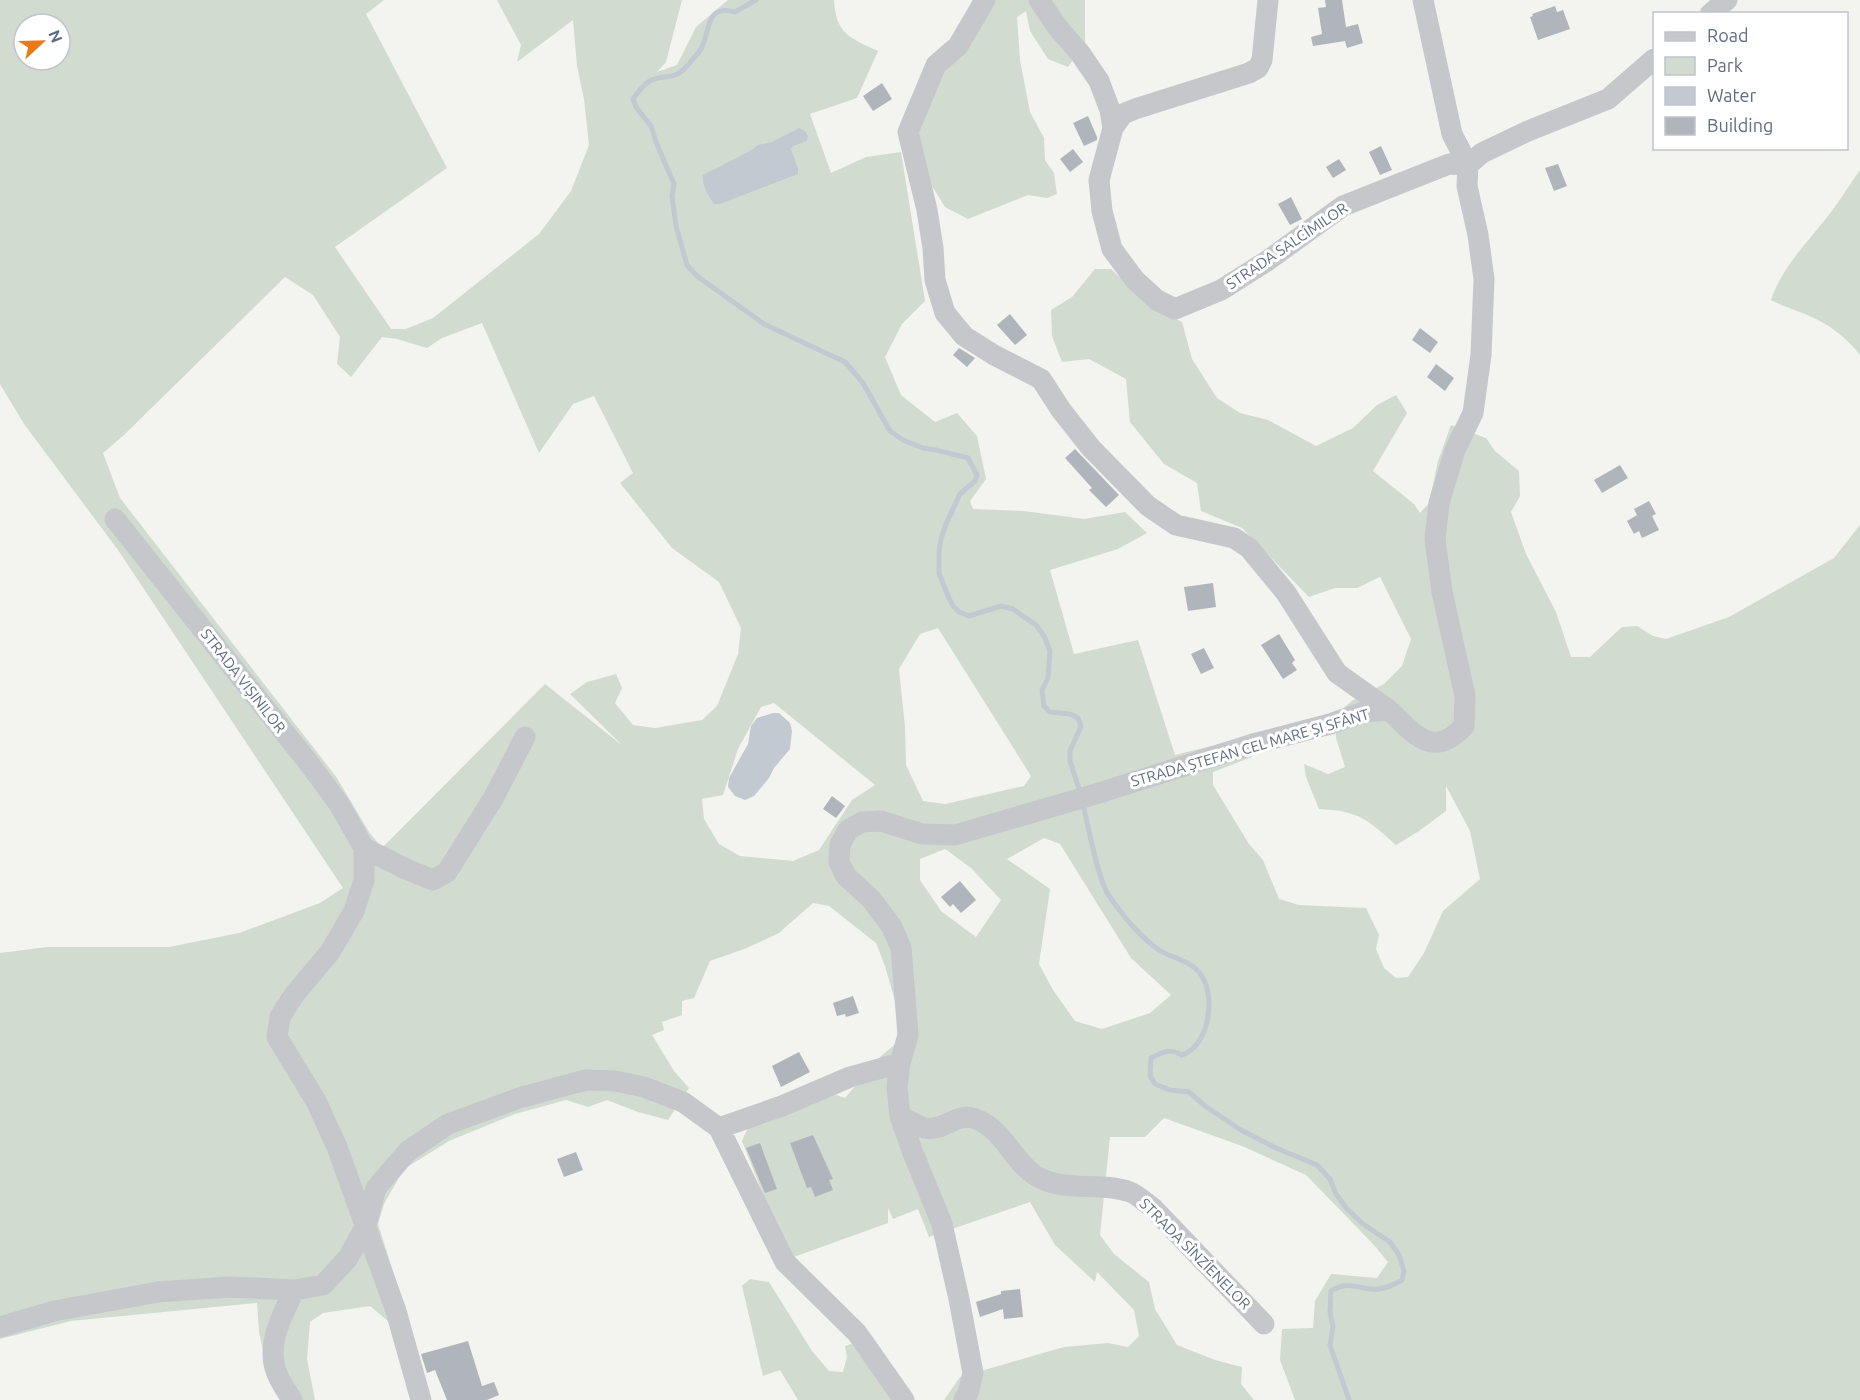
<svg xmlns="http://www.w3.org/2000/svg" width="1860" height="1400" font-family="Ubuntu,sans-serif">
	<rect width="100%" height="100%" fill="#f3f4ef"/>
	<path fill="#d2dbd0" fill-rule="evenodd" d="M 0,0 L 384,0 L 366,14 L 447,168 L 335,247 L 391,329 L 406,329 L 433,318 L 539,234 L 571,191 L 589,145 L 584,99 L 577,66 L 573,20 L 517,62 L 521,45 L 497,0 L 682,0 L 666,62 L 657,72 L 677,65 L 696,27 L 728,0 L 834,0 C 836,34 850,38 878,51 L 857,98 L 810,114 L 831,173 L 866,157 L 901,152 L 925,301 L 902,324 L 885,357 L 901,395 L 935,422 L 957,413 L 977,436 L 986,479 L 970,501 L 973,509 L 1024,511 L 1084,519 L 1125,512 L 1147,533 L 1118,549 L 1050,570 L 1074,654 L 1138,640 L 1175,755 L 1239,739 L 1252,757 L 1213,772 L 1213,785 L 1249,844 L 1263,860 L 1279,899 L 1299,905 L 1366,908 L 1379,935 L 1376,949 L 1384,968 L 1396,978 L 1408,977 L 1424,953 L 1443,911 L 1480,879 L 1470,831 L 1446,786 L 1446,811 L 1419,831 L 1396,845 C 1367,819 1359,811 1319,809 L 1306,777 L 1304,764 L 1328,774 L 1345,767 L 1336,738 L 1335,715 L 1353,700 L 1384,684 L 1402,666 L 1411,639 L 1380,577 L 1357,588 L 1335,588 L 1309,597 L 1242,528 L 1201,511 L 1197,483 L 1164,464 L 1130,422 L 1126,379 L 1089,359 L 1062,362 L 1052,336 L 1051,310 L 1072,297 L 1095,269 L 1111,269 L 1151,307 L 1182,322 L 1192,359 L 1217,398 L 1240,413 L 1268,420 L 1316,446 L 1353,428 L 1377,405 L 1396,395 L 1407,413 L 1373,471 L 1414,504 L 1420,513 L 1429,503 L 1438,461 L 1451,425 L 1486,438 L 1495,451 L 1519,471 L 1520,496 L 1511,512 L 1526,554 L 1556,612 L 1571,657 L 1590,657 L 1622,627 L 1637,626 L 1653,636 L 1666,639 L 1729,617 L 1834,558 L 1860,525 L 1860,1400 L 1295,1400 L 1280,1360 L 1282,1329 L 1313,1328 L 1315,1301 L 1331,1274 L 1377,1278 L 1388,1262 L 1373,1244 L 1306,1175 L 1242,1146 L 1164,1118 L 1145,1137 L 1110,1137 L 1100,1235 L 1114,1254 L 1149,1282 L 1155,1309 L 1177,1345 L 1215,1360 L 1242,1367 L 1241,1384 L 1254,1400 L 944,1400 L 960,1377 L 1064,1347 L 1108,1343 L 1128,1347 L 1139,1336 L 1134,1310 L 1097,1272 L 1095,1282 L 1055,1245 L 1030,1202 L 929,1237 L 918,1209 L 893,1219 L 888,1208 L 888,1223 L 791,1258 L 763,1194 L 742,1141 L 749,1125 L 834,1094 L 845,1098 L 881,1056 L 899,1041 L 899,1015 L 885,966 L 876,943 L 829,906 L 813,903 L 779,933 L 747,948 L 710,961 L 694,998 L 682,1001 L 682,1015 L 662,1022 L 664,1030 L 652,1035 L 674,1071 L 689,1088 L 668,1120 L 638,1112 L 607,1100 L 588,1107 L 566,1100 L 515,1114 L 449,1141 L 404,1169 L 384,1204 L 378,1224 L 405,1309 L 389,1322 L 370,1306 L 323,1313 L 310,1322 L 307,1359 L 315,1400 L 281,1400 L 268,1374 L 259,1332 L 257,1303 L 71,1321 L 0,1339 L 0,953 L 47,947 L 169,947 L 239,933 L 320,903 L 343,888 L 118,550 L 24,424 L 0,384 ZM 24,24 L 60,24 L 60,60 L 24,60 ZM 285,277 L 313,295 L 340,337 L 337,364 L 351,377 L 382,337 L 397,339 L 427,348 L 442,338 L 482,323 L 539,453 L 573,404 L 594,396 L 633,473 L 620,483 L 672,548 L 719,582 L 741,628 L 738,654 L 717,706 L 702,720 L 655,728 L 633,725 L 615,703 L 622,688 L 616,674 L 587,682 L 570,694 L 623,746 L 545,684 L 382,848 L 369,832 L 337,778 L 120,498 L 103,453 L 124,435 ZM 938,628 L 1031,776 L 1024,786 L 945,804 L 923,801 L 906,765 L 905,727 L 899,669 L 920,634 ZM 774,703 L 875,785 L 852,800 L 819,850 L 793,861 L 740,856 L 719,844 L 704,819 L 702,799 L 723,795 L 738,749 L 761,707 ZM 1044,838 L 1060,844 L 1131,958 L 1171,995 L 1150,1013 L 1102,1029 L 1075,1021 L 1053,990 L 1039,964 L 1050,889 L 1007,859 ZM 945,849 L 971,868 L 1001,900 L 976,937 L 941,911 L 920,880 L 920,859 Z
		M 981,0 L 1085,0 L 1085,43 L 1068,67 L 1048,59 L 1030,31 L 1026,11 L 1017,17 L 1020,60 L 1030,112 L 1044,138 L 1045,160 L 1054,173 L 1057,194 L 1047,198 L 1028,195 L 968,219 L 945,207 L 932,186 L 919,160 L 914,132 L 930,94 Z
		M 1860,170 L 1860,355 C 1850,342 1834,328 1820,321 C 1804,312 1786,308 1771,300 C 1782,267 1807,243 1828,216 C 1840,201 1849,185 1860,170 Z
		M 750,1279 L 769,1282 L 812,1351 L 829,1371 L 843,1372 L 847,1357 L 845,1346 L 851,1344 L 859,1346 L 900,1400 L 798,1400 L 780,1370 L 763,1376 L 742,1286 Z"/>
	<path fill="#c2c9d0" d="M 799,128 L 805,131 L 808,136 L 807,141 L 793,146 L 791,149 L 798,169 L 798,174 L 720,204 L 714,204 C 708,195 702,186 703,175 L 750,151 L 758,145 L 772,142 Z
		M 773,713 L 779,713 L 790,723 L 792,731 L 790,749 L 774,768 L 769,778 L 754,796 L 745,800 L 735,796 L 728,787 L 729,778 L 748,744 L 751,726 L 757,718 Z"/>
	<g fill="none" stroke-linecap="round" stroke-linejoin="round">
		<path stroke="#c2c9d0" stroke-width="5" d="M 756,0 L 735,12 C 705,4 711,30 701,49 C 699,53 695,57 692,60 C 673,85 667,71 648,82 C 642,86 637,94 633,99 L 636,107 L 651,126 L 656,142 L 674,184 L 672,196 L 676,226 L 687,265 L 697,276 L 764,324 L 845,362 L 863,383 L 890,431 L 903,440 L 923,448 L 936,450 L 968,458 L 977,475 L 975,481 L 960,494 L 946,524 L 941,539 L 939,552 L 939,573 L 948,596 L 953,606 L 959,612 L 969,616 L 1001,606 L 1013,609 L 1036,625 L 1044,636 L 1050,651 L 1048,678 L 1042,690 L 1044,706 L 1050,712 L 1070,714 L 1078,718 L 1081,726 L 1070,751 L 1070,761 L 1081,795
			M 1083,804 C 1088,826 1098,880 1109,896 C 1123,916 1139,936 1159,950 C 1171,958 1189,960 1199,972 C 1217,993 1210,1046 1182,1055 C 1169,1048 1163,1052 1151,1058 L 1150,1076 L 1155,1084 L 1170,1090 L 1189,1092 L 1205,1106 L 1241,1130 L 1276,1148 L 1317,1165 L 1330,1179 L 1336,1194 L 1347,1209 L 1363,1224 L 1390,1242 L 1399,1255 L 1404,1271 L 1402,1280 C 1395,1284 1387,1288 1379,1289 C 1360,1292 1351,1278 1331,1291 L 1330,1312 L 1333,1327 L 1330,1345 L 1349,1400"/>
	</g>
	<path fill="#b0b5bb" d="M 1325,0 L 1342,0 L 1346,27 L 1358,24 L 1363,43 L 1347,48 L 1345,41 L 1313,46 L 1311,37 L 1322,34 L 1318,8 L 1326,7 Z
		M 1555,6 L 1557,12 L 1563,10 L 1570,29 L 1538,40 L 1530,17 L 1533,16 L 1532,14 Z
		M 882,83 L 892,99 L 873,111 L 863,96 Z
		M 1088,116 L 1097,137 L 1097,140 L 1084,146 L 1073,123 Z
		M 1381,146 L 1392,170 L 1380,175 L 1369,152 Z
		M 1073,149 L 1083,162 L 1070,172 L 1060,159 Z
		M 1339,159 L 1346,170 L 1333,178 L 1326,167 Z
		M 1558,164 L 1567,186 L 1554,191 L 1545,168 Z
		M 1291,197 L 1302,219 L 1290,225 L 1278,204 Z
		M 1010,314 L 1027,335 L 1015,345 L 997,325 Z
		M 1420,328 L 1438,342 L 1430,353 L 1412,340 Z
		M 959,348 L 975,358 L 967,367 L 953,355 Z
		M 1436,364 L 1454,378 L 1445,391 L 1427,377 Z
		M 1075,449 L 1119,495 L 1106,507 L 1089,490 L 1092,488 L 1065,458 Z
		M 1620,465 L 1628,478 L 1602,493 L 1594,480 Z
		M 1649,501 L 1656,514 L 1652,516 L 1659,530 L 1642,538 L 1639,531 L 1634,534 L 1627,521 L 1637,515 L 1634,509 Z
		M 1213,583 L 1216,607 L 1188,611 L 1184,587 Z
		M 1279,634 L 1295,660 L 1292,663 L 1297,670 L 1283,679 L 1261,645 Z
		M 1204,648 L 1214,668 L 1201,674 L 1191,654 Z
		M 832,796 L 845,806 L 836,818 L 823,809 Z
		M 960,881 L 976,900 L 961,913 L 953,904 L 950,907 L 941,897 Z
		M 853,996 L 859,1013 L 846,1017 L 845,1014 L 837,1016 L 833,1003 Z
		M 799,1052 L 810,1072 L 781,1087 L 772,1066 Z
		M 813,1135 L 833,1179 L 829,1180 L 833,1190 L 815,1197 L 811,1187 L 807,1188 L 790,1143 Z
		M 760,1143 L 777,1189 L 765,1193 L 746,1148 Z
		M 576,1152 L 583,1170 L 564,1177 L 557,1159 Z
		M 1020,1289 L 1023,1317 L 1004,1319 L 1003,1309 L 980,1317 L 976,1302 L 1001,1294 L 1001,1291 Z
		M 468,1341 L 482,1386 L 494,1382 L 499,1395 L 487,1400 L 447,1400 L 435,1370 L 427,1373 L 421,1354 Z"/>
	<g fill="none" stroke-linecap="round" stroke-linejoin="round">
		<path stroke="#c5c7cb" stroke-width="21" d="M 985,0 L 958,46 L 936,65 L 908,132 L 927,210 L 933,248 L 935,280 L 945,313 L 964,336 L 994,355 L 1041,379 L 1061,410 L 1091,448 L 1148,506 L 1176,525 L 1234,538 L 1249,548 L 1286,593 L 1337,673 L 1389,710
			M 1039,0 L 1058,28 L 1080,53 L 1099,81 L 1110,110 L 1113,128 L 1099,180 L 1102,211 L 1112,249 L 1135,280 L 1157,300 L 1175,309 L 1221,290 L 1267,261 L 1343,206 L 1449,164 L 1468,165
			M 1423,0 L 1452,134 L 1468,165
			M 1710,14 L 1727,0
			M 1113,128 L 1123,114 L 1135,109 L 1249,73 L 1258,68 L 1262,60 L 1268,0
			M 115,519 L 308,762 L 339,804 L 364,848 L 364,880 L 354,911 L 330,952 L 294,995 L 280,1017 L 277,1037 L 316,1101 L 337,1147 L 396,1311 L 421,1400
			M 364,848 L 406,869 L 433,880 L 447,872 L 494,797 L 525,737
			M 900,1116 C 908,1120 917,1126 925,1128 C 943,1132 956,1113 973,1118 C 1004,1128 1011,1160 1036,1176 C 1064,1193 1100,1181 1130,1192 C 1138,1195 1146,1203 1153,1208 L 1264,1324
			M 719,1128 L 782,1106 L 850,1077 L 900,1063
			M 0,1327 L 54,1311 L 158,1292 L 230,1287 L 294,1290 L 323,1285 L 348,1258 L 366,1225 L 376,1188 L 408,1151 L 448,1124 L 522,1097 L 586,1080 L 615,1081 L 644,1087 L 683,1102 L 719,1128 L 785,1262 L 857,1333 L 904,1400
			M 292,1400 C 287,1391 279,1381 276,1371 C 266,1343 283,1315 294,1290
			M 964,1400 L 968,1393 L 973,1373 L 959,1299 L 942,1224 L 913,1153 L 900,1116 L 897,1087 L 900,1063 L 908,1035 L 901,948 L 892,927 L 872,900 L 846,876 L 839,862 L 840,845 L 848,830 L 862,822 L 881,821 L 922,834 L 955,835 L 1096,794 L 1253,744 L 1330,724 L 1364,712 L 1389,710 C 1414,734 1433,760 1464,726 L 1465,696 L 1442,592 L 1435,539 L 1439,503 L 1455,450 L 1473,413 L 1481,355 L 1484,279 L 1478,235 L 1467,186 L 1468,165 L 1482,153 L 1528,131 L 1608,99 L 1654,59"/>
	</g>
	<g text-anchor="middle" stroke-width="6" stroke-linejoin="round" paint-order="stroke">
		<g font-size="15" fill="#616c82" stroke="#fff">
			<text transform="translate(1287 246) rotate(-34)" y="5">STRADA SALCÎMILOR</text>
			<text transform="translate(243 681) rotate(52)" y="5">STRADA VIȘINILOR</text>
			<text transform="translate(1250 748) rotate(-16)" y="5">STRADA ȘTEFAN CEL MARE ȘI SFÂNT</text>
			<text transform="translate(1195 1254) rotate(45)" y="5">STRADA SÎNZÎENELOR</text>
		</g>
	</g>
	<rect x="1653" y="12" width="195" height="138" fill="#ffffff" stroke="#c0c4cd" stroke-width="1.5"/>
	<rect x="1665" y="32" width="30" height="9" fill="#c5c7cb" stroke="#c0c4cd" stroke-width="1.5"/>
	<text x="1707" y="42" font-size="18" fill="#616c82">Road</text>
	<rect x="1665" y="57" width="30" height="18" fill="#d2dbd0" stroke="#c0c4cd" stroke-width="1.5"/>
	<text x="1707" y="72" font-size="18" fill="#616c82">Park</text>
	<rect x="1665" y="87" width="30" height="18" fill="#c2c9d0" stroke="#c0c4cd" stroke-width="1.5"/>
	<text x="1707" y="102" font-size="18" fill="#616c82">Water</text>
	<rect x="1665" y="117" width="30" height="18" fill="#b0b5bb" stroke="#c0c4cd" stroke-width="1.5"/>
	<text x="1707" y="132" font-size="18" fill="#616c82">Building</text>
	<g transform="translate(42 42) rotate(68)"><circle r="28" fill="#ffffff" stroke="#c0c4cd" stroke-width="1.5"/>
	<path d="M0-4.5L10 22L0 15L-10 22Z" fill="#ea7a19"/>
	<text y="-9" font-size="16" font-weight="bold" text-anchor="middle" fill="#616c82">N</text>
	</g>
</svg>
